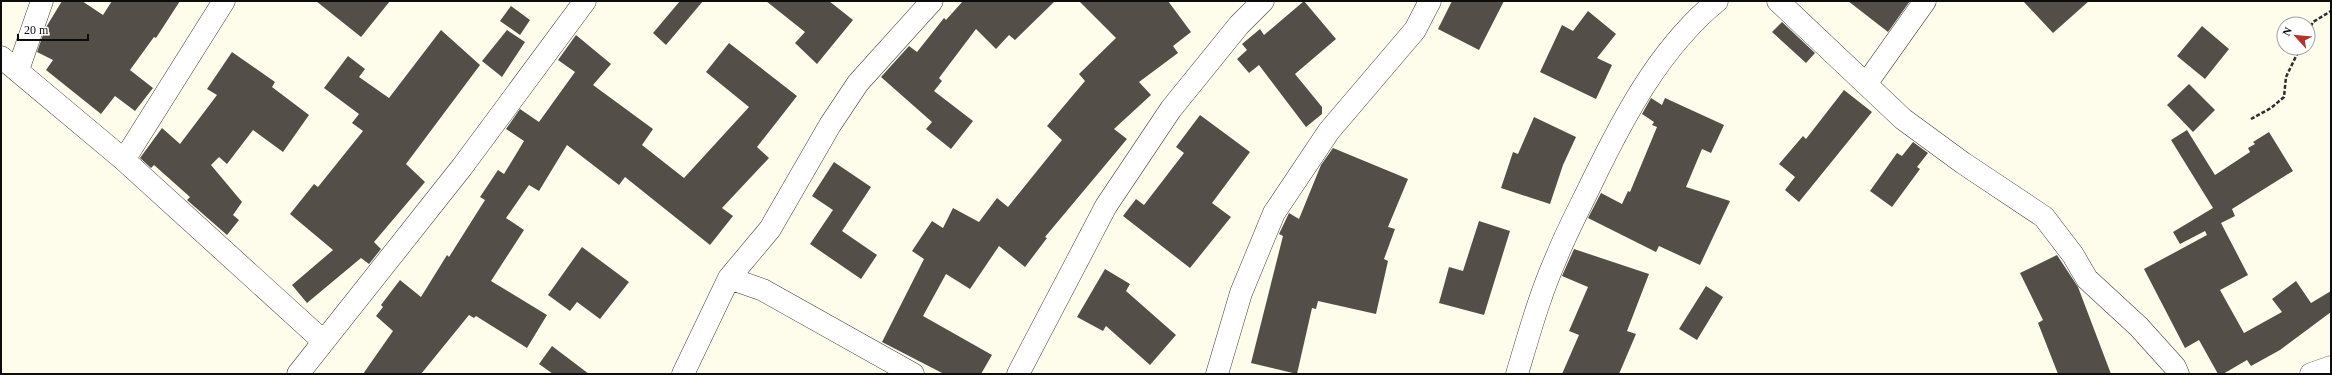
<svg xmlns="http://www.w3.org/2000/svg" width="2332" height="375" font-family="Georgia,serif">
	<rect width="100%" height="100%" fill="#fefdeb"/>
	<path fill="#544e49" d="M 62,1 L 82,1 L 103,15 L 112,1 L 180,1 L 156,38 L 154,37 L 130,70 L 153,88 L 135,111 L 115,96 L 101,114 L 46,70 L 53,60 L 37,52 L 45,29 Z
		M 316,1 L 390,1 L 361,37 Z
		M 680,1 L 703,1 L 666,45 L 653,33 Z
		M 766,1 L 829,1 L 853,20 L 817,64 L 795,43 L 805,32 Z
		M 963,1 L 1055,1 L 1015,40 L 1009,35 L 996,49 L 976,29 L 939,78 L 942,81 L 934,91 L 973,121 L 951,149 L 926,129 L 932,122 L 881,77 L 909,46 L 917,52 L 944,18 L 946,20 Z
		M 1079,1 L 1168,1 L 1191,32 L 1173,46 L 1178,53 L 1139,82 L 1151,95 L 1114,129 L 1127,139 L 1045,237 L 1047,238 L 1025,267 L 999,246 L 970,289 L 946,274 L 923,316 L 992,355 L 981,374 L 944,374 L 882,342 L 924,259 L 912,251 L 932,221 L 943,228 L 953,208 L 979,222 L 997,198 L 1008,207 L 1062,140 L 1047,126 L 1085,81 L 1079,74 L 1116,38 Z
		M 1304,1 L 1336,39 L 1295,74 L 1322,107 L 1322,114 L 1306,127 L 1259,65 L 1249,73 L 1237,59 L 1247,50 L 1242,44 L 1260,29 L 1264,35 Z
		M 1452,1 L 1504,1 L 1479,50 L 1438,29 Z
		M 1848,1 L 1910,1 L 1888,32 Z
		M 2023,1 L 2089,1 L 2053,33 Z
		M 511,6 L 530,20 L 520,35 L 500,21 Z
		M 1588,11 L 1616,34 L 1597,58 L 1612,65 L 1596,99 L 1540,72 L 1562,25 L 1573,31 Z
		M 1782,22 L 1815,53 L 1806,63 L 1772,32 Z
		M 2202,26 L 2229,49 L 2205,79 L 2177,56 Z
		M 441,30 L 480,65 L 406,164 L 425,182 L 374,242 L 381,249 L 369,264 L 361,258 L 307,303 L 292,285 L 333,250 L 290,214 L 314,184 L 318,187 L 363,131 L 352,123 L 359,114 L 324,88 L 348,56 L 365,69 L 359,77 L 389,98 Z
		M 507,30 L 525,42 L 502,77 L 482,61 Z
		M 576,35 L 611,64 L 593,85 L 653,129 L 642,145 L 684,178 L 749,107 L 706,72 L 729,43 L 797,96 L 757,147 L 769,158 L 722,208 L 733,216 L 710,245 L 625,177 L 619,185 L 567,145 L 539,191 L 529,185 L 506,218 L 524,230 L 491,281 L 547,315 L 527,348 L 476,316 L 474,318 L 469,315 L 421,374 L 363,374 L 393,331 L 376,316 L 383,307 L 381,305 L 400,280 L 421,297 L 447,255 L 449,257 L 485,200 L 480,197 L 498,170 L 504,174 L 524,141 L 506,129 L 520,109 L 539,122 L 575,72 L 558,60 Z
		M 232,52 L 275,82 L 272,87 L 309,115 L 283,152 L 253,130 L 227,164 L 219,157 L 211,165 L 242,202 L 233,215 L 239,220 L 227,235 L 187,200 L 190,197 L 154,165 L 151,168 L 140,158 L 162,128 L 180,144 L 217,95 L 207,89 Z
		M 2189,84 L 2215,110 L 2193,132 L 2167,105 Z
		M 1844,90 L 1872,112 L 1799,202 L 1785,190 L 1795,177 L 1779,164 L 1803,136 L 1806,139 Z
		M 1651,98 L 1662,105 L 1665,98 L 1724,125 L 1711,153 L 1702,149 L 1686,187 L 1730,201 L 1700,265 L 1659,246 L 1656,252 L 1588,218 L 1601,193 L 1622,204 L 1628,191 L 1630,192 L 1657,127 L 1652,125 L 1654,122 L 1642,114 Z
		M 1200,115 L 1250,152 L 1212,203 L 1231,217 L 1190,268 L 1123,216 L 1136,199 L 1144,205 L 1184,153 L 1176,147 Z
		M 1534,117 L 1576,137 L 1563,165 L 1550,204 L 1501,188 L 1513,152 L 1518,154 Z
		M 2187,130 L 2215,175 L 2250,152 L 2248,148 L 2255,144 L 2253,142 L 2269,132 L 2293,171 L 2232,209 L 2235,216 L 2221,223 L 2248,275 L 2220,290 L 2244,333 L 2282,312 L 2272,299 L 2296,281 L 2311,303 L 2331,291 L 2331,312 L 2280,350 L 2251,366 L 2247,360 L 2223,374 L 2218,374 L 2199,340 L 2185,348 L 2144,269 L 2207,235 L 2205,231 L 2180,244 L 2173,232 L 2213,208 L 2171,140 Z
		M 1913,142 L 1928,153 L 1917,167 L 1920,169 L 1892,207 L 1870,191 L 1897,153 L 1902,156 Z
		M 1333,148 L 1408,179 L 1388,227 L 1395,229 L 1384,259 L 1388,261 L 1376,314 L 1318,301 L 1316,309 L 1312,308 L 1297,374 L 1251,363 L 1283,236 L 1279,234 L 1289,213 L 1299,219 L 1321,165 Z
		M 834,162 L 871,187 L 842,231 L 877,255 L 861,279 L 810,244 L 833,210 L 812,196 Z
		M 1479,221 L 1510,231 L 1484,315 L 1439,303 L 1449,267 L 1463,271 Z
		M 582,247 L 629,282 L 600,319 L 577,302 L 570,311 L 548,295 Z
		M 1574,249 L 1649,274 L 1627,331 L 1636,334 L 1619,374 L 1562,374 L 1579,335 L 1569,331 L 1588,287 L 1562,276 Z
		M 2057,255 L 2078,287 L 2111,374 L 2058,374 L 2038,323 L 2043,320 L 2020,273 Z
		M 1105,269 L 1130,284 L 1126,291 L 1176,335 L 1150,365 L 1106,326 L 1103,331 L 1077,317 Z
		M 1706,286 L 1723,297 L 1697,340 L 1679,329 Z
		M 552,346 L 589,374 L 553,374 L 539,364 Z"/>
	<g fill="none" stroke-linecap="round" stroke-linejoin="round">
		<g stroke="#3f3f3f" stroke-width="23">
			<path id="minor" d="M 1778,1 L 1903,119 L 1963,163 L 2044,217 L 2073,255 L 2087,279 L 2139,327 L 2175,367 L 2178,374
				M 1,57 L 124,160 L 323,341
				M 18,70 L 42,1
				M 1866,84 L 1925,1
				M 124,160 L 224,1
				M 729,278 L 763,290 L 913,374
				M 298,374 L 462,167 L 585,1
				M 683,374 L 729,278 L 770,229 L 830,125 L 858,83 L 932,1
				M 1018,374 L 1106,206 L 1171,109 L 1239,25 L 1263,1
				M 1217,374 L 1241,293 L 1274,213 L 1329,131 L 1415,30 L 1430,1
				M 1517,374 C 1529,334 1540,294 1557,256 C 1567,231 1580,207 1592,182 C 1624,116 1660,48 1717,1
				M 2311,374 L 2331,367"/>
		</g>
		<path stroke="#2e2e2e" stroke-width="2.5" stroke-dasharray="4 2" stroke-linecap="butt" d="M 2308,32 L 2313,22 L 2331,11
			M 2251,119 L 2271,108 L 2284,97 L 2286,77 L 2300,48"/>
		<use href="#minor" stroke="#fff" stroke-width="22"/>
	</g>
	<rect width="2332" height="375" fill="none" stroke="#0c0c0c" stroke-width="4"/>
	<g transform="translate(2296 36) rotate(297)"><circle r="19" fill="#ffffff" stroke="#9e9e9e"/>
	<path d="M0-3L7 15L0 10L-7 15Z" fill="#b4342b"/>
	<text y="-6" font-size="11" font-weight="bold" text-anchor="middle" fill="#0c0c0c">N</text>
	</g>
	<path d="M18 34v6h70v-6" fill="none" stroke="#0c0c0c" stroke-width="2"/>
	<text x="24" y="34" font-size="12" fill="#0c0c0c" stroke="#ffffff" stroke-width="3" paint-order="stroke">20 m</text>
</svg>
